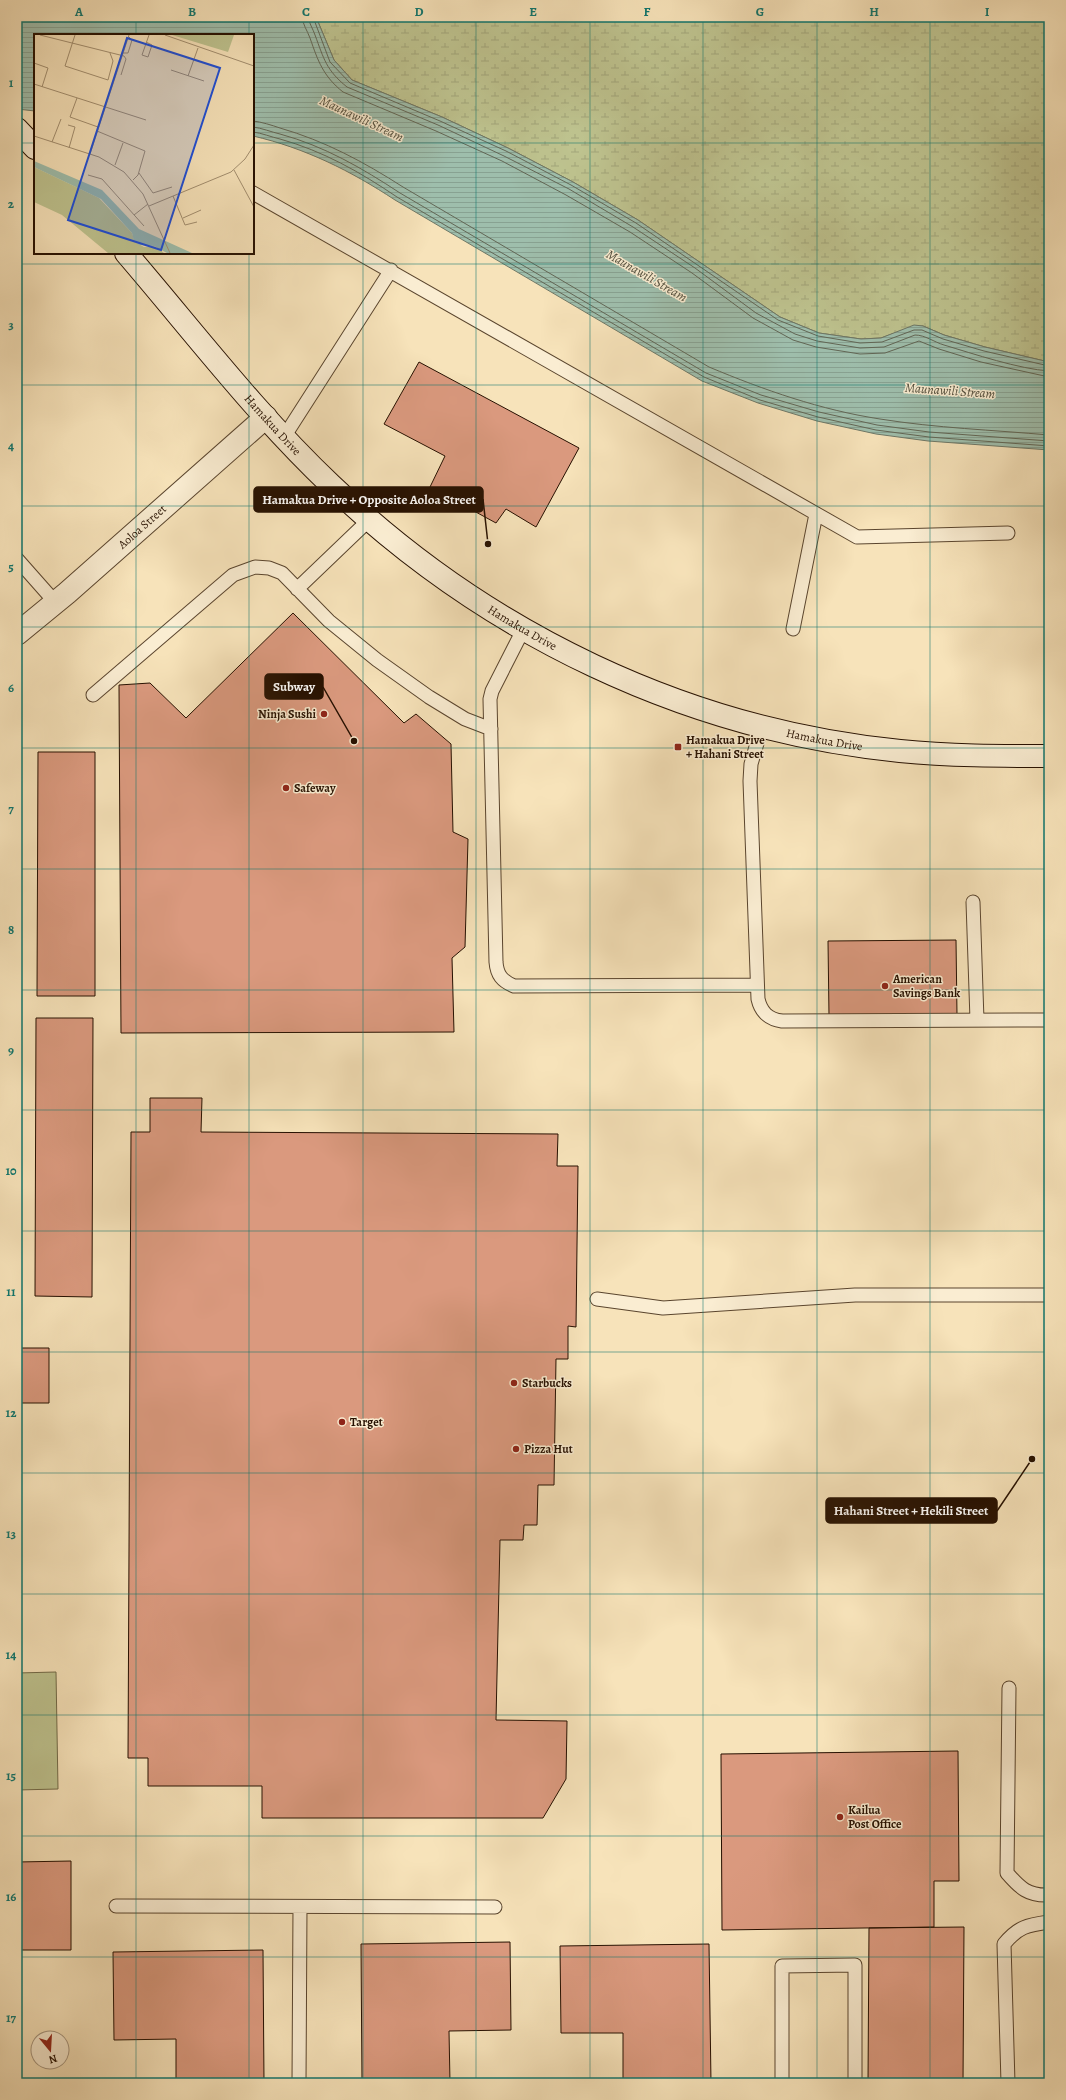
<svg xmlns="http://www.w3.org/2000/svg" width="1066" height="2100" font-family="Alegreya,serif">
	<defs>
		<pattern id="wetland-marsh" width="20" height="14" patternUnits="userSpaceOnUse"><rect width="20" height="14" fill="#bec38f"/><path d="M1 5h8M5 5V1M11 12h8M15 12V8" fill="none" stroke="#a3a67a"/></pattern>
		<pattern id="water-rules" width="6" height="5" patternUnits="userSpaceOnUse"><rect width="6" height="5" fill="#9ebeac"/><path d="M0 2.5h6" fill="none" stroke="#88a292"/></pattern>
	</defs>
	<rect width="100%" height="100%" fill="#f7e3ba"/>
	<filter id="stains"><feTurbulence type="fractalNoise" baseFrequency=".005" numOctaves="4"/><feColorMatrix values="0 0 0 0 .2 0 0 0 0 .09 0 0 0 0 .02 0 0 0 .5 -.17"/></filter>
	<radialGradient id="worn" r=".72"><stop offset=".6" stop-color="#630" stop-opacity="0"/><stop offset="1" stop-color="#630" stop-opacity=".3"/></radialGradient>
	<path fill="url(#wetland-marsh)" stroke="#726a48" d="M 316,17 L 1049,17 L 1049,362 L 985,347 L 944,335 L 923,326 L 914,326 L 881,338 L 861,339 L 819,333 L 780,317 L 638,220 L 573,182 L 508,148 L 442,117 L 352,80 L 334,60 Z"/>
	<path fill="#bec38f" stroke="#726a48" d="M 56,1672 L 58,1789 L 17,1790 L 17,1673 Z"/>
	<path fill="url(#water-rules)" stroke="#6e7867" d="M 17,17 L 316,17 L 334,60 L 352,80 L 442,117 L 508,148 L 573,182 L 638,220 L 780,317 L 819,333 L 861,339 L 881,338 L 914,325 L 923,326 L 944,335 L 985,347 L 1049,362 L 1049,450 L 928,441 L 876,434 L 817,421 L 758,403 L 702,381 L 395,200 C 351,171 305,148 253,136 L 253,35 L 35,35 L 35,111 L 17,109 Z"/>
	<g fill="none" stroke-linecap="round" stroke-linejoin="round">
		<path stroke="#626756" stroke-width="1" d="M 302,17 C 303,25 307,30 310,38 C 318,61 323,76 343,92 L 436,131 L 502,161 L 566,195 L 630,232 L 692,273 L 753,318 L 793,340 L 816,347 L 860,354 L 885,353 L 919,341 L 939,349 L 981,362 L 1049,377
			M 308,17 C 309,23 313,29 315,35 C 324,59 326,70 347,87 L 438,125 L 504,156 L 569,189 L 633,227 L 695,268 L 756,313 L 795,334 L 817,341 L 860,348 L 884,347 L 915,335 C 925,335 934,342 944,345 C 974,354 1019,369 1049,371
			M 313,17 L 330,62 L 350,83 L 440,121 L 506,151 L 571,185 L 636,223 L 778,320 L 818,336 L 860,343 L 882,342 L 914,330 L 922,330 L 943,339 L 984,351 L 1049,366
			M 253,121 C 262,122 271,125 280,128 C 325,141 364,162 403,187 L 709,367 C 764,390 821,410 880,419 C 936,428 993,430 1049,435
			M 253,127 C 262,128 271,132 280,134 C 324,146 362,168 400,193 L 706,373 L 761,395 L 819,412 L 877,425 L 929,432 L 1049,441
			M 253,132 C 262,133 271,137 280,139 C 323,151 360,172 397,197 L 704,377 L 760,400 L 818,417 L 876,430 L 929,437 L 1049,446"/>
	</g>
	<path fill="#da997e" stroke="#261000" d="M 419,362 L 579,448 L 536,527 L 506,509 L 496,523 L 430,487 L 445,456 L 384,424 Z
		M 293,613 L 404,723 L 416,714 L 451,744 L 453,832 L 468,839 L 465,947 L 452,958 L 454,1032 L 121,1033 L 119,685 L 150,683 L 186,718 Z
		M 38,752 L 95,752 L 95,996 L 37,996 Z
		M 956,940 L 957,1015 L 829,1016 L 828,941 Z
		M 36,1018 L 93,1018 L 92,1297 L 35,1296 Z
		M 150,1098 L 202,1098 L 201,1132 L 558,1134 L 557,1166 L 578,1166 L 576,1327 L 568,1326 L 568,1359 L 556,1359 L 554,1485 L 538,1485 L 537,1525 L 524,1525 L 523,1540 L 500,1540 L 496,1720 L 567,1721 L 566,1779 L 543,1818 L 262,1818 L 262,1786 L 148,1786 L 148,1758 L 128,1758 L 131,1132 L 150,1132 Z
		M 17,1348 L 49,1348 L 49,1403 L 17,1403 Z
		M 958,1751 L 959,1881 L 934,1881 L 934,1927 L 722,1930 L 721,1754 Z
		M 71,1861 L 71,1950 L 17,1950 L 17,1862 Z
		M 964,1927 L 963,2083 L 868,2083 L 869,1928 Z
		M 510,1942 L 511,2030 L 449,2031 L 450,2083 L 362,2083 L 361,1944 Z
		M 709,1944 L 711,2083 L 623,2083 L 623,2033 L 561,2033 L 560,1946 Z
		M 263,1950 L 264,2083 L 176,2083 L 176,2039 L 114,2040 L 113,1952 Z"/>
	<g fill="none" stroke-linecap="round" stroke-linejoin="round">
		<g stroke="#5a452e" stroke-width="15">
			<path id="service" d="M 253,193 L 857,537 L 1008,533
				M 284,437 L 391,270
				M 17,559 L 55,602
				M 297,589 L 369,520
				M 793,629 L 816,514
				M 523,630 L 492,691 L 490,699 L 496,962 C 497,975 502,981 514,986 L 757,985
				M 93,695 L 233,575 L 255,567 L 269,568 L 282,573 L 329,621 L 377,660 L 429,697 L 465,719 L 491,729
				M 762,726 L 751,764 L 750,781 L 758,999 C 761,1012 768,1019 782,1021 L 1049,1020
				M 973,902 L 977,1020
				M 597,1299 L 663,1308 L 855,1295 L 1049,1295
				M 1009,1688 L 1007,1873 C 1020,1888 1028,1896 1049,1895
				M 116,1906 L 495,1907
				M 299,2083 L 300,1907
				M 782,2083 L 782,1966 L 855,1965 L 855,2083
				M 1008,2083 L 1004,1944 C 1018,1927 1027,1925 1049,1922"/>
		</g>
		<g stroke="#5a452e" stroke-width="24">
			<g id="minor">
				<path id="s1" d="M 17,634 L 67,593 L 266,417"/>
			</g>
		</g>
		<g stroke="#261000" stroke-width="24">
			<g id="secondary">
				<path d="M 17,129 L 35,148"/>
				<path id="s2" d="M 126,253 C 193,331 256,414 331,485 C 486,633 686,730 900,751 C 950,756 999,756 1049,756"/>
			</g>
		</g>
		<use href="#service" stroke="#faedd2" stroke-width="13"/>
		<use href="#minor" stroke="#faedd2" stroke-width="22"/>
		<use href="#secondary" stroke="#faedd2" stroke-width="22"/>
	</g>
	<path fill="none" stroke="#0f766e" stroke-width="1" stroke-opacity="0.55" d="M 136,17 L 136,35M 249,17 L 249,35M 363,17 L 363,2083M 476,17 L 476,2083M 590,17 L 590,2083M 703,17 L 703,2083M 817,17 L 817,2083M 930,17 L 930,2083M 17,143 L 35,143M 253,143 L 1049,143M 136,253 L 136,2083M 249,253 L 249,2083M 17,264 L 1049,264M 17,385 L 1049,385M 17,506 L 1049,506M 17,627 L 1049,627M 17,748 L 1049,748M 17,869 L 1049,869M 17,990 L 1049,990M 17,1110 L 1049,1110M 17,1231 L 1049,1231M 17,1352 L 1049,1352M 17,1473 L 1049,1473M 17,1594 L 1049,1594M 17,1715 L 1049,1715M 17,1836 L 1049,1836M 17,1957 L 1049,1957"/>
	<g fill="#8f2418" stroke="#faedd2" stroke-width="1.5">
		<circle cx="324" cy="714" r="4"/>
		<rect x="674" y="743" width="8" height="8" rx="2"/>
		<circle cx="286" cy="788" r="4"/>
		<circle cx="885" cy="986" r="4"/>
		<circle cx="514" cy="1383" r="4"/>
		<circle cx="342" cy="1422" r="4"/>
		<circle cx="516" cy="1449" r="4"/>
		<circle cx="840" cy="1817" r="4"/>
	</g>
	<g text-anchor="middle" stroke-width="3" stroke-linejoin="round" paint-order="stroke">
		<g font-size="12" fill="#261000" stroke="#faedd2">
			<text dy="4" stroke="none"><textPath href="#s2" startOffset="226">Hamakua Drive</textPath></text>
			<text dy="4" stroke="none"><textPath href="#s1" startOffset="165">Aoloa Street</textPath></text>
			<text dy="4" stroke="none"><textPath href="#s2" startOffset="549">Hamakua Drive</textPath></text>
			<text dy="4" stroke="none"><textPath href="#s2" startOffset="873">Hamakua Drive</textPath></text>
		</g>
		<g font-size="12" font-weight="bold" fill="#261000" stroke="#faedd2" text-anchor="start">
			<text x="316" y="718" text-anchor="end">Ninja Sushi</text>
			<text x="686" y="744">Hamakua Drive<tspan x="686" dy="14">+ Hahani Street</tspan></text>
			<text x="294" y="792">Safeway</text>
			<text x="893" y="983">American<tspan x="893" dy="14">Savings Bank</tspan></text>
			<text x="522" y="1387">Starbucks</text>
			<text x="350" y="1426">Target</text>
			<text x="524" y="1453">Pizza Hut</text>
			<text x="848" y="1814">Kailua<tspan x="848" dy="14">Post Office</tspan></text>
		</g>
		<g font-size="13" font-style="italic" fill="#504d3c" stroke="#faedd2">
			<text transform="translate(362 118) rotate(25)" y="5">Maunawili Stream</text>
			<text transform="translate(647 275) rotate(30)" y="5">Maunawili Stream</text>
			<text transform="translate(950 390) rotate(4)" y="5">Maunawili Stream</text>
		</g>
	</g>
	<g transform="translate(34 34)">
		<rect width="220" height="220" fill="#f7e3ba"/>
		<path d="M 138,1 L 200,1 L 194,18 Z" fill="#bec38f"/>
		<path d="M 0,133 L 65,164 L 98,199 L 101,208 L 110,213 L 120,212 L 130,219 L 74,219 L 28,181 L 0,168 Z" fill="#bec38f"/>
		<path d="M 0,127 L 68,156 L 105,195 L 158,219 L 133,219 L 120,212 L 105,211 L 100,207 L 98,199 L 67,165 L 0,133 Z" fill="#9ebeac"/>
		<path fill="none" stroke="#a38f70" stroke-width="1" d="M 6,1 L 90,22 L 92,25 L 87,41M 41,1 L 31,32 L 74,46 L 79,27 L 76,19M 131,1 L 220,32M 112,8 L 118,11 L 114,23 L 108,21 L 115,1M 89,19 L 94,19 L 98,6 L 94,2M 0,29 L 14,34 L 8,53M 137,36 L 170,47M 154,42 L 164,14M 0,50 L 112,86M 43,64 L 36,83 L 64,93M 34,91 L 41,93 L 35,114M 63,97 L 111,117 L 104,141 L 99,146M 0,102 L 65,123 L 90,138 L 109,160 L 136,219M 18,108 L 27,85M 56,120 L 95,1M 81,131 L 89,109M 200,136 L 220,173M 105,139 L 119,159 L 138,153M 54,141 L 68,145 L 110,192M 139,162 L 151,191 L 163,188M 115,172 L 197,138 L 211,125 L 220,111M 100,181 L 114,170M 149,184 L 167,176"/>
		<path fill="#1d4ed8" fill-opacity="0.15" stroke="#1d4ed8" stroke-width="2" d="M 93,4 L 186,34 L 127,216 L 34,186 Z"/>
		<rect width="220" height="220" fill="none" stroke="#261000" stroke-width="2"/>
	</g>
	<path fill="none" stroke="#261000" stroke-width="1.5" d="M488 544L483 499M354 741L323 687M1032 1459L997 1511"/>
	<g fill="#261000" stroke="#faedd2" stroke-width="1.5">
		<circle cx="488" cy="544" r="4"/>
		<circle cx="354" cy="741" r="4"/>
		<circle cx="1032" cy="1459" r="4"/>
	</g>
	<g fill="#261000" stroke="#261000" stroke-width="1.5">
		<rect x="254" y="487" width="229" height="25" rx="4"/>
		<rect x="265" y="674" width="58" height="25" rx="4"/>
		<rect x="826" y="1498" width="171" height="25" rx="4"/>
	</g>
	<g font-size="13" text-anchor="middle" font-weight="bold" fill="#fff">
		<text x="369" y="504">Hamakua Drive + Opposite Aoloa Street</text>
		<text x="294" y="691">Subway</text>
		<text x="911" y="1515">Hahani Street + Hekili Street</text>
	</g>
	<rect width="1066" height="2100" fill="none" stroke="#f7e3ba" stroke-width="44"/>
	<g transform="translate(50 2050) rotate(162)"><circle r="19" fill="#faedd2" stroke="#a5957e"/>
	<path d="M0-3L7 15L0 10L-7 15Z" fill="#8f2418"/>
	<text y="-6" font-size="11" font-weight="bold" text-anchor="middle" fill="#261000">N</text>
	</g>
	<rect x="22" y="22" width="1022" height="2056" fill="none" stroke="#0f766e" stroke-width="1.5"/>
	<g font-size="13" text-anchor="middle" font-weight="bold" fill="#0f766e">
		<text x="79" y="16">A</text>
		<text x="192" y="16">B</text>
		<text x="306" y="16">C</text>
		<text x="419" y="16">D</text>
		<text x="533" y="16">E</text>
		<text x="647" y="16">F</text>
		<text x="760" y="16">G</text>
		<text x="874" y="16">H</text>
		<text x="987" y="16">I</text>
		<text x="11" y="87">1</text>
		<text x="11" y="208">2</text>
		<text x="11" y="329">3</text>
		<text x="11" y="450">4</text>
		<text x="11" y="571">5</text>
		<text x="11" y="692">6</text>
		<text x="11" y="813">7</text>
		<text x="11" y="934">8</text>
		<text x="11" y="1055">9</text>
		<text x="11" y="1175">10</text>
		<text x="11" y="1296">11</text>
		<text x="11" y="1417">12</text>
		<text x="11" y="1538">13</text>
		<text x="11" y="1659">14</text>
		<text x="11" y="1780">15</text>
		<text x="11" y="1901">16</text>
		<text x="11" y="2022">17</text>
	</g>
	<rect width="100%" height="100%" filter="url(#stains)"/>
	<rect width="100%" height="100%" fill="url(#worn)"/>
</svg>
